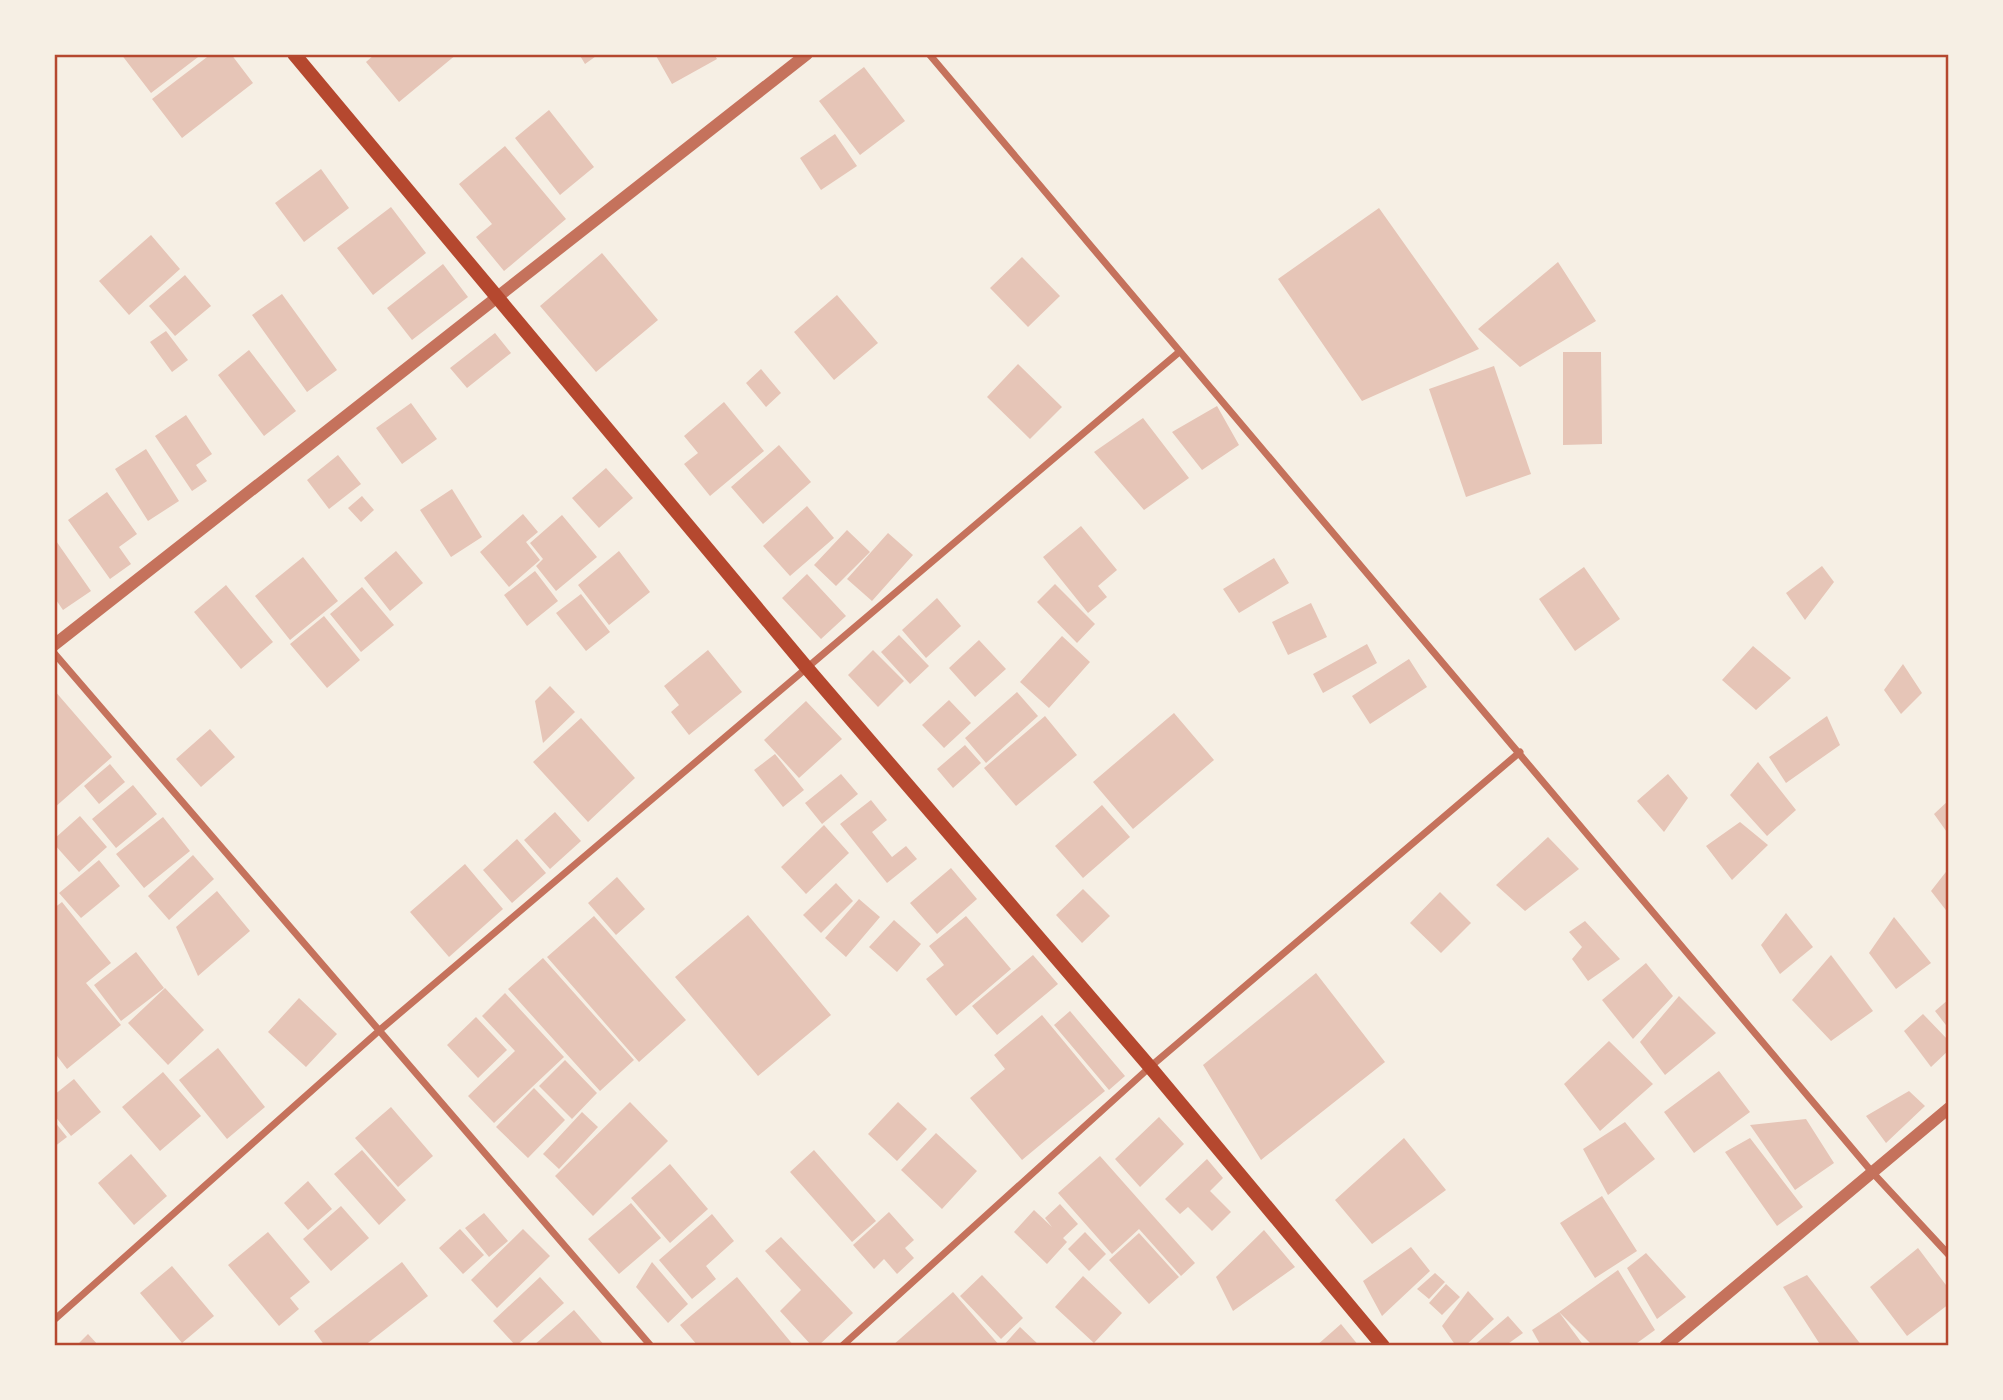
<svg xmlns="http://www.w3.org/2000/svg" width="2003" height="1400" font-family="'IBM Plex Sans',sans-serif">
	<rect width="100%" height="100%" fill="#f6efe4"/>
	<path fill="#e6c5b7" d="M 121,54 L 202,54 L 151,93 Z
		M 211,54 L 231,54 L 253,83 L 182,138 L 152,99 Z
		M 375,54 L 457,54 L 399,102 L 366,62 Z
		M 579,54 L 599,54 L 585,64 Z
		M 655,54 L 714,54 L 717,59 L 672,84 Z
		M 864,67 L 905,121 L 860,155 L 819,101 Z
		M 549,110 L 594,167 L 560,195 L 515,138 Z
		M 835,134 L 857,166 L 821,190 L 800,158 Z
		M 505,146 L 566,219 L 504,271 L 476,237 L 492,224 L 459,184 Z
		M 321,169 L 349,208 L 304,242 L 275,203 Z
		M 391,207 L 426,253 L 373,295 L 337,248 Z
		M 1379,208 L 1479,349 L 1362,401 L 1278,279 Z
		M 151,235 L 180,269 L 129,315 L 99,281 Z
		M 602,253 L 658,320 L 596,372 L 540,306 Z
		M 1022,257 L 1060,296 L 1028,327 L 990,288 Z
		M 1558,262 L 1596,321 L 1520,367 L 1478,329 Z
		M 443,264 L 468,297 L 412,340 L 387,308 Z
		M 185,275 L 211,306 L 175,336 L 149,306 Z
		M 282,294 L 337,370 L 307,392 L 252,315 Z
		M 837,295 L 878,343 L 834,380 L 794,332 Z
		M 166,331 L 188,360 L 172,372 L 150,342 Z
		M 495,333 L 511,353 L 467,388 L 450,368 Z
		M 249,350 L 296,411 L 264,436 L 218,375 Z
		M 1563,352 L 1601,352 L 1602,444 L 1563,445 Z
		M 1018,364 L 1062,407 L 1030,439 L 987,397 Z
		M 1494,366 L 1531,474 L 1466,497 L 1429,389 Z
		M 761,369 L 781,393 L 766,407 L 746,383 Z
		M 724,402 L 764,451 L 710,496 L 684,464 L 698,453 L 684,436 Z
		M 411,403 L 437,439 L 402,464 L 376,428 Z
		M 1217,406 L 1239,445 L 1202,470 L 1172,432 Z
		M 186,415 L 212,454 L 196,465 L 207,481 L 192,491 L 155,436 Z
		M 1143,418 L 1189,478 L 1144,510 L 1094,452 Z
		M 779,445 L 811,482 L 763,524 L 731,487 Z
		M 146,449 L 179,501 L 148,521 L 115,469 Z
		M 338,455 L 361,484 L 329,509 L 307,480 Z
		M 606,468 L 633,498 L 599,528 L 572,498 Z
		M 452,489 L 482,537 L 451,557 L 420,510 Z
		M 107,492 L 137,534 L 119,547 L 131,564 L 110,579 L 68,520 Z
		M 362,496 L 374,510 L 361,522 L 348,508 Z
		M 807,506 L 834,538 L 790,576 L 763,546 Z
		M 523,514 L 538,532 L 526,542 L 540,560 L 509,587 L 480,552 Z
		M 562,515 L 597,557 L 556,591 L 536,566 L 543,559 L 530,543 Z
		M 1081,526 L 1117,570 L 1098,586 L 1107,597 L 1088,613 L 1043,557 Z
		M 847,530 L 870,552 L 836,586 L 814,565 Z
		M 888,533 L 913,555 L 872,601 L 847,579 Z
		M 54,538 L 91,591 L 63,610 L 54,597 Z
		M 396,551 L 423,583 L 390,611 L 364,578 Z
		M 619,551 L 650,592 L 609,625 L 578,585 Z
		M 303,557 L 338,601 L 290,640 L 255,596 Z
		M 1274,558 L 1289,583 L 1239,613 L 1223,589 Z
		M 1822,566 L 1834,582 L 1805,620 L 1786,593 Z
		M 1584,567 L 1620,619 L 1575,651 L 1539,599 Z
		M 535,571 L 558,601 L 527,626 L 504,595 Z
		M 807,574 L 846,616 L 821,639 L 782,598 Z
		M 1055,584 L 1095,624 L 1077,643 L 1037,602 Z
		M 226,585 L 273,642 L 241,669 L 194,612 Z
		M 362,587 L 394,625 L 361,652 L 330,614 Z
		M 581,594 L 610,632 L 586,651 L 556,613 Z
		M 937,598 L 961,626 L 926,658 L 902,630 Z
		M 1311,603 L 1327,637 L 1288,655 L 1272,622 Z
		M 324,616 L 360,660 L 327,688 L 290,644 Z
		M 899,635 L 929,666 L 910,684 L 881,652 Z
		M 1062,636 L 1090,662 L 1049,708 L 1020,682 Z
		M 979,640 L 1006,669 L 975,697 L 949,668 Z
		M 1367,644 L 1377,663 L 1323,693 L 1313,674 Z
		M 1753,646 L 1791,678 L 1756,710 L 1722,680 Z
		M 708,650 L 742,692 L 689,735 L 671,712 L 679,705 L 664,686 Z
		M 873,650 L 904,681 L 878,707 L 848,675 Z
		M 1409,659 L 1427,687 L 1370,724 L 1352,696 Z
		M 1903,664 L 1922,693 L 1901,714 L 1884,690 Z
		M 550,686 L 575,712 L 543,743 L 535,701 Z
		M 54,690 L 112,757 L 54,808 Z
		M 1017,692 L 1038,716 L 986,763 L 965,738 Z
		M 949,700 L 971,723 L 944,748 L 922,725 Z
		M 806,701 L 842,739 L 799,778 L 764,740 Z
		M 1174,713 L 1214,760 L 1133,829 L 1093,782 Z
		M 1045,716 L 1077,755 L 1016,806 L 984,768 Z
		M 1827,716 L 1840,745 L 1786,783 L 1769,757 Z
		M 581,718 L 635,778 L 588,822 L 533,762 Z
		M 210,729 L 235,757 L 201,787 L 176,759 Z
		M 965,745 L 981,763 L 953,788 L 937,769 Z
		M 775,754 L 804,790 L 783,807 L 754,770 Z
		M 1758,762 L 1796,810 L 1767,836 L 1730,795 Z
		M 110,764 L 125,782 L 99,804 L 84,786 Z
		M 841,774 L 858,794 L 822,824 L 805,803 Z
		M 1668,774 L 1688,798 L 1664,832 L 1637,801 Z
		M 133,785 L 157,814 L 116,848 L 92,819 Z
		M 871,800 L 887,820 L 872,832 L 892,857 L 906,846 L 917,859 L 887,883 L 840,824 Z
		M 1949,800 L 1949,835 L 1934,814 Z
		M 1102,805 L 1130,837 L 1083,878 L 1055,846 Z
		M 555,812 L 581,841 L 550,869 L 524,840 Z
		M 80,816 L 107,847 L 79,872 L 54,844 L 54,839 Z
		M 163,817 L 190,851 L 144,888 L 116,854 Z
		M 1740,822 L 1768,845 L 1732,880 L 1706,846 Z
		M 824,825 L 849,853 L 806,894 L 781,867 Z
		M 1548,837 L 1579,869 L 1525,911 L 1496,885 Z
		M 517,839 L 546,873 L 512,903 L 483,870 Z
		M 193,855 L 214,879 L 169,920 L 148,896 Z
		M 99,860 L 120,886 L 81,918 L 59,893 Z
		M 465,864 L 503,909 L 449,957 L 410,912 Z
		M 951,868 L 977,899 L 937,934 L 910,903 Z
		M 1949,868 L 1949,914 L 1931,891 Z
		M 617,877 L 645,909 L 616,935 L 588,903 Z
		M 836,883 L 853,901 L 821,933 L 803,915 Z
		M 1083,889 L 1110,916 L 1082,943 L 1056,915 Z
		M 217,891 L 250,931 L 198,976 L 176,927 Z
		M 1440,892 L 1471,923 L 1441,953 L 1410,923 Z
		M 859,899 L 880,917 L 846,957 L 825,938 Z
		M 62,902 L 111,963 L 86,983 L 121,1025 L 67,1069 L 54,1052 L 54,908 Z
		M 1786,913 L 1813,947 L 1780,974 L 1761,945 Z
		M 748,915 L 831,1015 L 758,1076 L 675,977 Z
		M 594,916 L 686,1020 L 639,1062 L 547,957 Z
		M 966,916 L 1011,969 L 956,1016 L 926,979 L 944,965 L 929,946 Z
		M 1894,917 L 1931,963 L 1896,989 L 1869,953 Z
		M 894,920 L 921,944 L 897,972 L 869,947 Z
		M 1585,921 L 1620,959 L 1588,981 L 1572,959 L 1582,947 L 1569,932 Z
		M 136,952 L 164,988 L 121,1021 L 94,985 Z
		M 1033,955 L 1058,984 L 997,1035 L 972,1006 Z
		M 1831,955 L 1873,1011 L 1831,1041 L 1792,1000 Z
		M 543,958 L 634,1060 L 600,1091 L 508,989 Z
		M 1646,963 L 1673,996 L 1633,1039 L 1602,1000 Z
		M 1316,973 L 1385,1062 L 1261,1160 L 1203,1065 Z
		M 165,988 L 204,1030 L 168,1065 L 128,1023 Z
		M 505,993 L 564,1057 L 494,1123 L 468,1096 L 515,1051 L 482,1016 Z
		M 1679,996 L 1716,1033 L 1665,1075 L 1640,1042 Z
		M 299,998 L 337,1034 L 306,1067 L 268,1032 Z
		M 1949,999 L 1949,1029 L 1935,1011 Z
		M 1070,1011 L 1125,1076 L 1109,1090 L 1054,1025 Z
		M 1923,1014 L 1949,1041 L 1949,1050 L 1931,1067 L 1904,1031 Z
		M 1042,1015 L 1105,1091 L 1022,1160 L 970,1098 L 1005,1069 L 994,1055 Z
		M 476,1017 L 507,1050 L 478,1078 L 447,1045 Z
		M 1609,1041 L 1653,1084 L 1600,1131 L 1564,1084 Z
		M 218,1048 L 265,1107 L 227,1139 L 179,1080 Z
		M 565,1060 L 597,1093 L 572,1119 L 539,1086 Z
		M 1719,1071 L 1750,1112 L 1694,1153 L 1664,1112 Z
		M 163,1072 L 201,1116 L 160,1151 L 122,1107 Z
		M 74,1079 L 101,1112 L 71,1136 L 54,1115 L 54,1095 Z
		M 534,1088 L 565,1120 L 528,1158 L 496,1127 Z
		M 1909,1091 L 1925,1106 L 1886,1143 L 1866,1116 Z
		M 630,1102 L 668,1141 L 593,1216 L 555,1176 Z
		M 898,1102 L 927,1129 L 897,1161 L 868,1134 Z
		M 391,1107 L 433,1156 L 398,1187 L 355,1138 Z
		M 582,1112 L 598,1127 L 559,1169 L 543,1154 Z
		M 1159,1117 L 1184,1144 L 1140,1187 L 1115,1159 Z
		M 1806,1119 L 1834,1163 L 1795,1190 L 1750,1125 Z
		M 54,1121 L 67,1137 L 54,1147 Z
		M 1625,1122 L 1655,1159 L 1608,1195 L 1583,1149 Z
		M 936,1133 L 977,1171 L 942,1209 L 901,1170 Z
		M 1404,1138 L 1446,1190 L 1372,1244 L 1335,1200 Z
		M 1750,1138 L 1803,1207 L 1777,1226 L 1725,1152 Z
		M 362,1150 L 406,1200 L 379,1225 L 334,1174 Z
		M 814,1150 L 876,1221 L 852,1242 L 790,1172 Z
		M 131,1154 L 167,1196 L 134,1225 L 98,1183 Z
		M 1100,1156 L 1195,1263 L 1181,1276 L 1139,1229 L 1112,1254 L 1058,1193 Z
		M 1207,1159 L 1223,1178 L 1210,1191 L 1231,1212 L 1212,1231 L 1188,1207 L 1180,1214 L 1165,1199 Z
		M 670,1164 L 708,1209 L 670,1243 L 631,1198 Z
		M 308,1181 L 332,1209 L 308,1230 L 284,1203 Z
		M 1602,1196 L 1637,1251 L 1595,1278 L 1560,1223 Z
		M 631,1203 L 661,1238 L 619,1274 L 588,1239 Z
		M 1060,1204 L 1078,1224 L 1063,1238 L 1067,1242 L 1047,1264 L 1014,1232 L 1034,1210 L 1052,1227 L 1045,1218 Z
		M 341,1206 L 369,1238 L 331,1271 L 303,1239 Z
		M 889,1212 L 914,1240 L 905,1248 L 914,1258 L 897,1274 L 884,1259 L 874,1269 L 853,1245 Z
		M 484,1213 L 508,1241 L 489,1257 L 465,1228 Z
		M 712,1214 L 734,1241 L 706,1266 L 716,1279 L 692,1299 L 659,1260 Z
		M 460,1229 L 484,1255 L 463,1274 L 439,1248 Z
		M 523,1229 L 550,1256 L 497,1308 L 471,1280 Z
		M 1264,1230 L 1295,1267 L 1233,1311 L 1216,1277 Z
		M 268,1232 L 310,1282 L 290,1298 L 299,1309 L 279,1326 L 228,1265 Z
		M 1085,1232 L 1106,1254 L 1089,1271 L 1068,1249 Z
		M 1139,1233 L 1179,1277 L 1149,1304 L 1109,1260 Z
		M 781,1237 L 853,1313 L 818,1346 L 812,1346 L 780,1311 L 801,1290 L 765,1251 Z
		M 1411,1247 L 1430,1271 L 1382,1316 L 1363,1281 Z
		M 1918,1248 L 1949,1289 L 1949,1304 L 1907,1336 L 1870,1287 Z
		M 1646,1253 L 1686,1297 L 1657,1319 L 1627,1268 Z
		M 402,1262 L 428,1296 L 364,1346 L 325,1346 L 314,1331 Z
		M 652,1262 L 688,1304 L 668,1323 L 636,1287 Z
		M 172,1266 L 214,1316 L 182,1343 L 140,1293 Z
		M 1618,1270 L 1655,1330 L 1633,1346 L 1593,1346 L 1559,1312 Z
		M 1435,1273 L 1445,1282 L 1429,1299 L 1417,1289 Z
		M 982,1275 L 1023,1318 L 1001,1339 L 960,1296 Z
		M 1807,1275 L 1862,1346 L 1821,1346 L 1783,1287 Z
		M 1083,1276 L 1122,1313 L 1094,1343 L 1055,1307 Z
		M 540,1277 L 564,1303 L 516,1346 L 493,1321 Z
		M 737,1277 L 794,1346 L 698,1346 L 680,1325 Z
		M 1446,1284 L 1460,1297 L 1442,1315 L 1429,1303 Z
		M 1468,1291 L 1494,1319 L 1465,1346 L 1456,1346 L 1442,1326 Z
		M 953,1292 L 1000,1346 L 892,1346 Z
		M 574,1310 L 605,1346 L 533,1346 Z
		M 1559,1312 L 1584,1346 L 1541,1346 L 1532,1330 Z
		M 1508,1316 L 1523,1333 L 1505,1346 L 1473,1346 Z
		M 1341,1324 L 1359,1346 L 1316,1346 Z
		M 1020,1327 L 1040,1346 L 1003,1346 Z
		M 88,1334 L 99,1346 L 76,1346 Z"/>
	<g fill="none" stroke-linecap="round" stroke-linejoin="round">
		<path stroke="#c5725c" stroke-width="7" d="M 929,54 L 1872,1172 L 1949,1255
			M 54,653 L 651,1346
			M 54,1320 L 381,1029 L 1178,353
			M 842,1346 L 1150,1067 L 1520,752"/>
		<path stroke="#c5725c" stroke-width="12" d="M 54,645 L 807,54
			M 1665,1346 L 1949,1108"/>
		<path stroke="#b5482f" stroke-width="14" d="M 294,54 L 807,668 L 1150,1067 L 1383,1346"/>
	</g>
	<rect width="2003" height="1400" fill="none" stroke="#f6efe4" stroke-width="112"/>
	<rect x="56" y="56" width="1891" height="1288" fill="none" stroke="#b5482f" stroke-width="2.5"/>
</svg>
